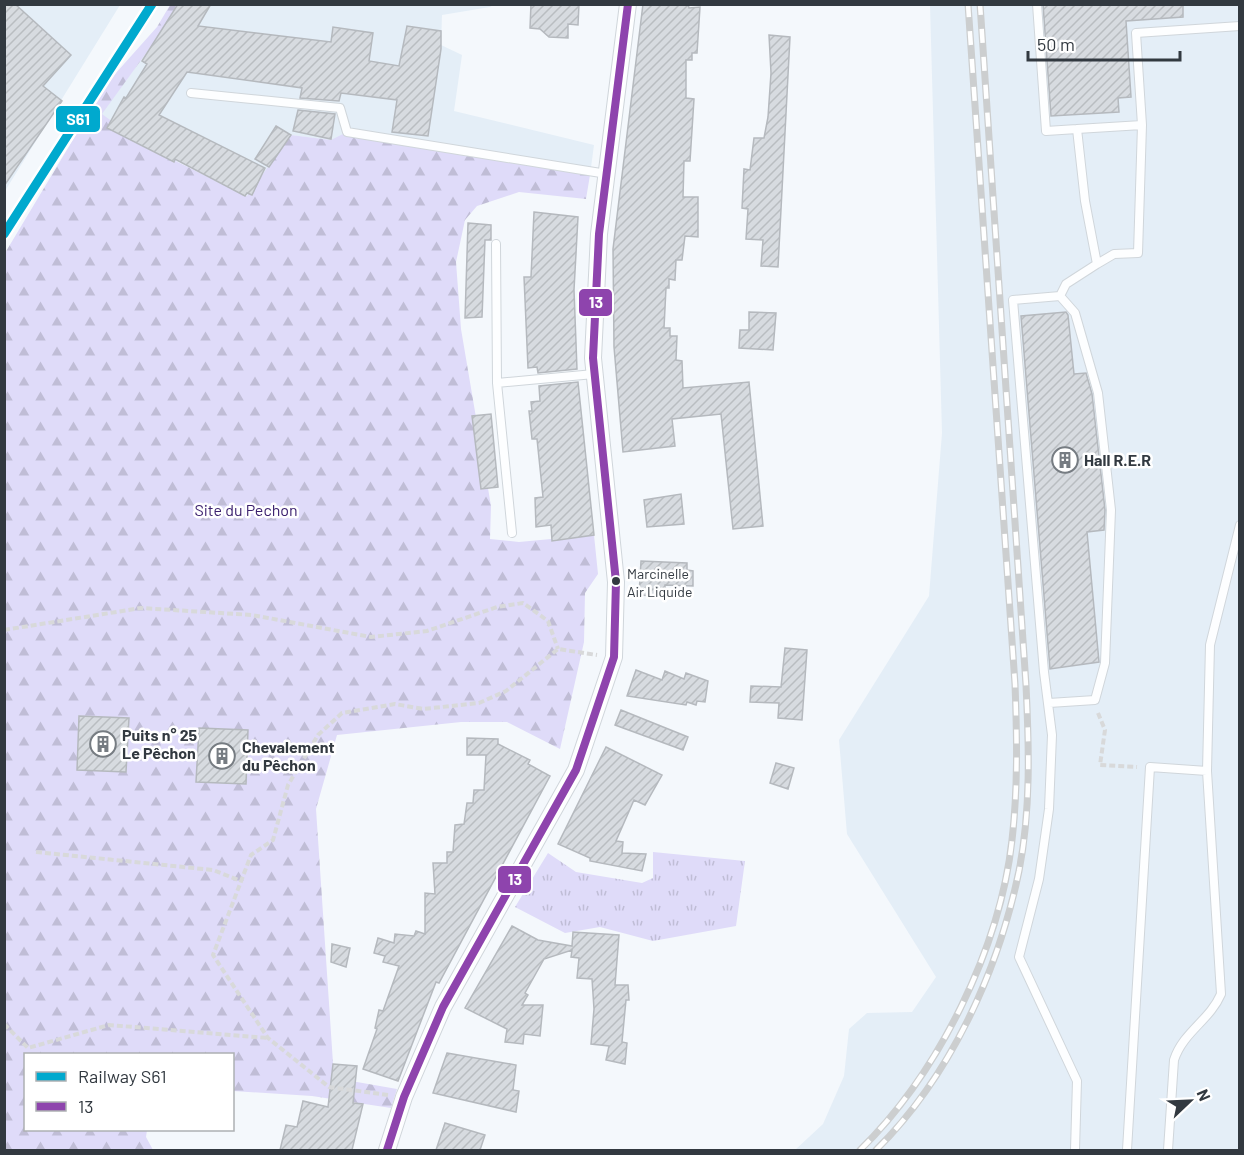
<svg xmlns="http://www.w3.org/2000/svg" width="1244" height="1155" font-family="Barlow,sans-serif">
	<defs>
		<pattern id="grass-tufts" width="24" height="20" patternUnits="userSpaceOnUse" patternTransform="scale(1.5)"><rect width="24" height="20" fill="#dfdbf9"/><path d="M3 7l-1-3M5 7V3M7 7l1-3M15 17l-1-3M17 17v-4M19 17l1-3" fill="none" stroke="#c0bdd6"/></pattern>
		<pattern id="forest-firs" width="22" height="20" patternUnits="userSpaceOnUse" patternTransform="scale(1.5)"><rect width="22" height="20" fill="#dfdbf9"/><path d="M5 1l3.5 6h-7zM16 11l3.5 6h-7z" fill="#c0bdd6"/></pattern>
		<pattern id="building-hatch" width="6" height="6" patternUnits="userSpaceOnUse" patternTransform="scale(1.5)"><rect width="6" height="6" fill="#d7dbe0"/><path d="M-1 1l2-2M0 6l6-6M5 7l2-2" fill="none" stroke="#b9bdc1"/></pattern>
	</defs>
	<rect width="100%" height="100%" fill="#f4f8fc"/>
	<path fill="#e4eef7" d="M 5,5 L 120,5 L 5,191 Z
		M 181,5 L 493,5 L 490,7 L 442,15 L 441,45 L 462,55 L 454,111 L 594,145 L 590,175 L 291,135 L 248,196 L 147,147 L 101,114 Z
		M 930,5 L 1239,5 L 1239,1150 L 795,1150 L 823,1124 L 844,1076 L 849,1029 L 867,1013 L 912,1012 L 936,977 L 847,834 L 839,740 L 929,596 L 942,433 Z"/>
	<path fill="url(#grass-tufts)" d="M 653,852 L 745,861 L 736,926 L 653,941 L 600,927 L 565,933 L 515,907 L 548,853 L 576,872 L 642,883 L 653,878 Z"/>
	<path fill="url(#forest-firs)" d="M 170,5 L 181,5 L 102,114 L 147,147 L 247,196 L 291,135 L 331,140 L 347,132 L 590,175 L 586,199 L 519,192 L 477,206 L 465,220 L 456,262 L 461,329 L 491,506 L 490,539 L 519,542 L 594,535 L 598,574 L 585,593 L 584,642 L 560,749 L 507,722 L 461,722 L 337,735 L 316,809 L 334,1078 L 397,1089 L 391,1108 L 312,1096 L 233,1091 L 232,1054 L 26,1054 L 26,1130 L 147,1130 L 146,1137 L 153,1150 L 5,1150 L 5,253 L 107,83 L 157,27 Z"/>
	<path fill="url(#building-hatch)" stroke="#b5b9be" stroke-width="1.5" d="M 4,4 L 15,4 L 71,55 L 43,86 L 62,101 L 4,186 Z
		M 178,4 L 211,4 L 198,26 L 331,42 L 333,27 L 373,33 L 369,61 L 399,66 L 407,26 L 441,31 L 441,49 L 428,136 L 392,132 L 397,100 L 341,93 L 339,101 L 300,98 L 302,88 L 187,72 L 159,115 L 265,168 L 252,195 L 247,193 L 245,196 L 175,159 L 174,162 L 107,128 L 124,97 L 126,98 L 147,64 L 142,61 Z
		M 531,4 L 579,4 L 578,25 L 568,24 L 568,38 L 549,37 L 540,29 L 530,28 Z
		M 643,4 L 688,4 L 689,8 L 700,7 L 697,53 L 692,53 L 692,60 L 686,60 L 686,98 L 694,99 L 690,161 L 684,161 L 683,197 L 698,197 L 698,237 L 685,236 L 682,260 L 676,260 L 675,280 L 669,279 L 669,288 L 666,288 L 664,328 L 670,328 L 670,336 L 677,336 L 676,360 L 682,361 L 683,388 L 749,382 L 763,526 L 733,529 L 721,414 L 672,419 L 675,446 L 623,452 L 614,347 L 613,249 Z
		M 1043,4 L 1183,4 L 1183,17 L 1126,21 L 1131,97 L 1118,98 L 1119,112 L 1051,116 Z
		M 769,35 L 790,37 L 778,267 L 761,266 L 763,240 L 746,239 L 748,209 L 742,208 L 744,169 L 750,170 L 754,138 L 764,138 L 768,117 L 771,73 Z
		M 298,110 L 335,114 L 331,139 L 293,131 Z
		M 276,126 L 291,135 L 269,167 L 255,159 Z
		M 534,212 L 578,217 L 574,290 L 577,369 L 538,373 L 537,367 L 528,368 L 524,277 L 531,277 Z
		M 468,223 L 491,225 L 491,240 L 485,240 L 482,317 L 465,318 Z
		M 749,312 L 776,313 L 773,350 L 739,348 L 740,330 L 749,330 Z
		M 1066,312 L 1068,315 L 1074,374 L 1086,373 L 1092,394 L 1105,510 L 1104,530 L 1087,532 L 1099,662 L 1050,669 L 1021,316 Z
		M 578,382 L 594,535 L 552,541 L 551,525 L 536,527 L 535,498 L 543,497 L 537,439 L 532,439 L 529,411 L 532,411 L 531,402 L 540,401 L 539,386 Z
		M 491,414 L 498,487 L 481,489 L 472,416 Z
		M 681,494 L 684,524 L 647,527 L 644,500 Z
		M 641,561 L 687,563 L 687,570 L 693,571 L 693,586 L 665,585 L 665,592 L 656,592 L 656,596 L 639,595 Z
		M 785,648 L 807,650 L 802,720 L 778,718 L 779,703 L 750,702 L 751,686 L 781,687 Z
		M 636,670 L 662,680 L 665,671 L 684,679 L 686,673 L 708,681 L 705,702 L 697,701 L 696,705 L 687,702 L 686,705 L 627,696 Z
		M 621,710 L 688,737 L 683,750 L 615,725 Z
		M 79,716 L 129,718 L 126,772 L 77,770 Z
		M 199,728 L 248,730 L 246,784 L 196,782 Z
		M 467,738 L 498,739 L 498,744 L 530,760 L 528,764 L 550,776 L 439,983 L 436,982 L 398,1081 L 363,1069 L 377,1029 L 375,1028 L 379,1010 L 383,1011 L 399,966 L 383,962 L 385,956 L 374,953 L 378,938 L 394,943 L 395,934 L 414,936 L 416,931 L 425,934 L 425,893 L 435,894 L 433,863 L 447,863 L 447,852 L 453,852 L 455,825 L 464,824 L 467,803 L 473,803 L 474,790 L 484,790 L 486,755 L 467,755 Z
		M 606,747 L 662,775 L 645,805 L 634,800 L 616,841 L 623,842 L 622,853 L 646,854 L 642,871 L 590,861 L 590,858 L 558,844 Z
		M 776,763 L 794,768 L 788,789 L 770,783 Z
		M 512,926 L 538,940 L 572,946 L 573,932 L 619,935 L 615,985 L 628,985 L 629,1000 L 626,1000 L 622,1042 L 627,1043 L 625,1064 L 606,1060 L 609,1046 L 591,1044 L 594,1009 L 592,979 L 577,978 L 579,958 L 571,957 L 572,950 L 544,959 L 525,993 L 528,995 L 522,1005 L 543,1005 L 540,1036 L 524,1034 L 523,1044 L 505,1042 L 507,1029 L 465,1008 Z
		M 332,944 L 350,948 L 346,967 L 331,962 Z
		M 447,1053 L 516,1065 L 513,1090 L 519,1091 L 516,1112 L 433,1093 Z
		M 333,1064 L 357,1066 L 353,1103 L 363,1104 L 352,1150 L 280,1150 L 286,1125 L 297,1127 L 303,1101 L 328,1107 Z
		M 445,1123 L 485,1135 L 480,1150 L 436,1150 Z"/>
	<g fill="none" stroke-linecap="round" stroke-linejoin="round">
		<g stroke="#d0d6db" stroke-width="10">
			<path id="service" d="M 1037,4 L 1046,131 L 1077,129
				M 191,93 L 340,108 L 347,132 L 607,174
				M 496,244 L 497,383 L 512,533
				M 1097,264 L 1114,254 L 1138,253 L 1142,125
				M 497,383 L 594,374
				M 1049,703 L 1095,700 L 1105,663 L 1111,510 L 1098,393 L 1075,313 L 1060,296
				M 1075,1150 L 1077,1081 L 1019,957 L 1039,879 L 1049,809 L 1052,735 L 1044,672 L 1013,300 L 1060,296 L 1066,284 L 1097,264 L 1085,201 L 1077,129 L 1142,125 L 1136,33 L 1240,26
				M 1127,1150 L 1150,767 L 1207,771
				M 1168,1150 L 1174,1060 C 1183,1032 1210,1020 1221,994 L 1207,771 L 1210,645 L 1240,525"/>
		</g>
		<g stroke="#d0d6db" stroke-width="18">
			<path id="minor" d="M 387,1150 L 404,1097 L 443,1007 L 576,770 L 614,657 L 616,582 L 593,358 L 599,234 L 628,4"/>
		</g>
		<path stroke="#d8d9da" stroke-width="4" stroke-dasharray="6 3" stroke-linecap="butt" d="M 4,630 L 141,608 L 252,615 L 371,637 L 427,631 L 497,607 L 523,603 L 548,621 L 558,649
			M 1098,713 L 1105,730 L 1100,765 L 1137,767
			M 36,852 L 213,870 L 241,881
			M 4,1024 L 28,1048 L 109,1025 L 268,1038
			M 388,1095 L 329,1087 L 268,1038 L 213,955 L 251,855 L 273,840 L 288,785 L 318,735 L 342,713 L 395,704 L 423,709 L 479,703 L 506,691 L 558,649 L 597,655"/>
		<use href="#service" stroke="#fdfeff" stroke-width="8"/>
		<use href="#minor" stroke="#fdfeff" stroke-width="16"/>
		<g stroke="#cccecf" stroke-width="7">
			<path id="rail" d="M 860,1150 C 938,1074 1000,949 1012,840 C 1018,788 1017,736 1015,684 L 968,4
				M 876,1150 C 950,1077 998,972 1019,871 C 1031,810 1029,746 1026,685 L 980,4"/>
		</g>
		<use href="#rail" stroke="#fff" stroke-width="4.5" stroke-dasharray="14" stroke-linecap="butt"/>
		<g stroke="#fff" stroke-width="12">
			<path id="bus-1" d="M 387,1150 L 404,1097 L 443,1007 L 576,770 L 614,657 L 616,582 L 593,358 L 599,234 L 628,4"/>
		</g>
		<use href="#bus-1" stroke="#8e44ad" stroke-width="8"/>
		<g stroke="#fff" stroke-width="14">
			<path id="rail-1" d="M 4,234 L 152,4"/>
		</g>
		<use href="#rail-1" stroke="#00a9ce" stroke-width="9"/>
	</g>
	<defs>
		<g id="building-ring" transform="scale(1.35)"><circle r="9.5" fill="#fff" stroke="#767c82" stroke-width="1.5"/><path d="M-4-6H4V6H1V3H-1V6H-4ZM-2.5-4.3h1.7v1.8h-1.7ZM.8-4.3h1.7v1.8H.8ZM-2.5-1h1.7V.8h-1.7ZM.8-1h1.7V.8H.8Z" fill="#767c82"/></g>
	</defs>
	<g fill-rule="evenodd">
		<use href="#building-ring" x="1065" y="460"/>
		<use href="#building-ring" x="103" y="744"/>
		<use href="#building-ring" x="222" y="756"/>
	</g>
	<circle fill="#323940" stroke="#fff" stroke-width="2" cx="616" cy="581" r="5"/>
	<g text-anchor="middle" stroke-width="5" stroke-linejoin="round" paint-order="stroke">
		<g font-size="14" fill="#323940" stroke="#fff" text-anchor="start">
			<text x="627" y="579">Marcinelle<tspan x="627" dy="18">Air Liquide</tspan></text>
		</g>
		<g font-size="16" font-weight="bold" fill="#323940" stroke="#fff" text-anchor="start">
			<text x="1084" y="466">Hall R.E.R</text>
			<text x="122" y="741">Puits n° 25<tspan x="122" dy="18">Le Pêchon</tspan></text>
			<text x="242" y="753">Chevalement<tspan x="242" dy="18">du Pêchon</tspan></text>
		</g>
		<g font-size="16" fill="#3b206e" stroke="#fff">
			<text x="246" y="516">Site du Pechon</text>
		</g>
	</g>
	<g stroke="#fff" stroke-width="2">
		<rect x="55" y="105" width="46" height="28" rx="6" fill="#00a9ce"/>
		<rect x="578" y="288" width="35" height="29" rx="6" fill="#8e44ad"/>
		<rect x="497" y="865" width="35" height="29" rx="6" fill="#8e44ad"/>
	</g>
	<g font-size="16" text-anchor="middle" font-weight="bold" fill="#fff">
		<text x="78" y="125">S61</text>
		<text x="596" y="308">13</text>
		<text x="515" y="885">13</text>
	</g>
	<rect width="1244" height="1155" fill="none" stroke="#323940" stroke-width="12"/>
	<rect x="24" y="1053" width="210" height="78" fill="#ffffff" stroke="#adb0b3" stroke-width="1.5"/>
	<rect x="36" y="1072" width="30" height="9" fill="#00a9ce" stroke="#adb0b3" stroke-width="1.5"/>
	<text x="78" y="1083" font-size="18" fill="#323940">Railway S61</text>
	<rect x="36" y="1102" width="30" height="9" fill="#8e44ad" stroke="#adb0b3" stroke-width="1.5"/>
	<text x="78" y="1113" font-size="18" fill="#323940">13</text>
	<g transform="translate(1190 1101) rotate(67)" stroke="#ffffff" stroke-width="4.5" paint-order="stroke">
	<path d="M0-4.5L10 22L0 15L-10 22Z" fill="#323940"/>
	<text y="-9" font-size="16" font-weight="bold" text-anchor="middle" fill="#323940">N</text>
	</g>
	<path d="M1028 51v9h152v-9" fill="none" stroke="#323940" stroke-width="3"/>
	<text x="1037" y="51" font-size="18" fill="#323940" stroke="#ffffff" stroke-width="4.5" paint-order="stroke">50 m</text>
</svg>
